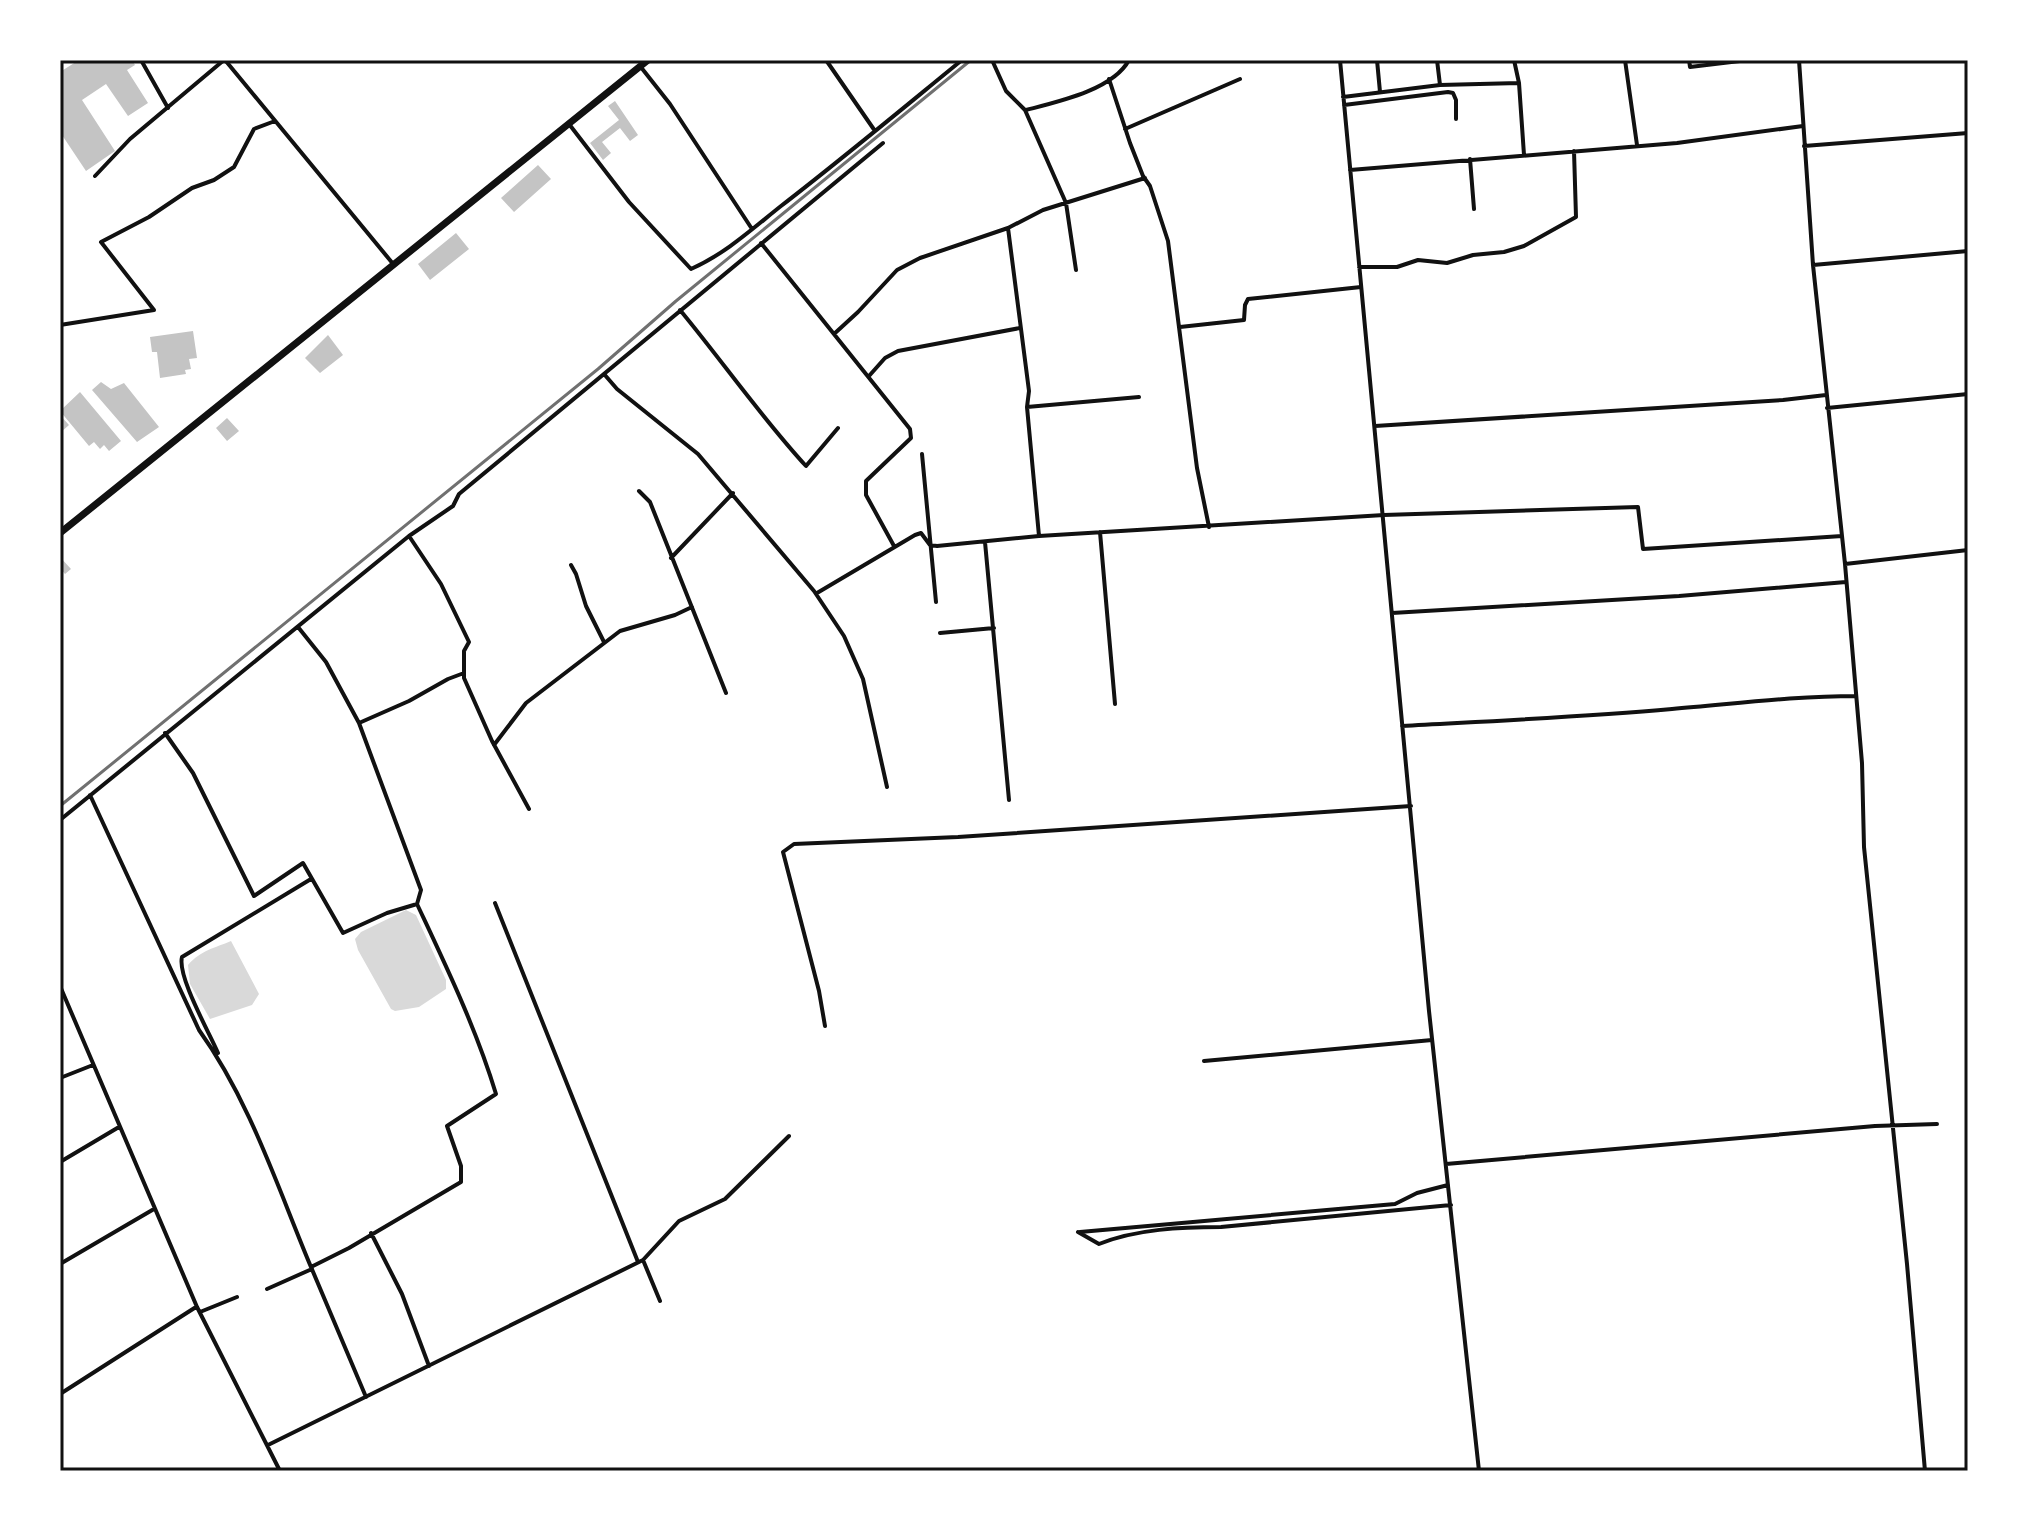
<svg xmlns="http://www.w3.org/2000/svg" width="2028" height="1531" font-family="Rubik,sans-serif">
	<rect width="100%" height="100%" fill="#fff"/>
	<path fill="#d9d9d9" d="M 406,910 L 416,915 L 446,980 L 446,989 L 419,1007 L 395,1011 L 391,1009 L 358,950 L 355,939 L 361,932 Z
		M 231,941 L 259,994 L 252,1005 L 210,1019 L 190,984 L 188,965 C 201,950 215,948 231,941 Z"/>
	<path fill="#c4c4c4" d="M 79,60 L 132,60 L 135,65 L 127,70 L 148,103 L 128,116 L 106,84 L 82,100 L 115,151 L 86,171 L 60,132 L 60,95 L 63,93 L 60,89 L 60,72 Z
		M 615,101 L 638,135 L 630,141 L 620,128 L 602,142 L 611,153 L 603,160 L 590,143 L 619,120 L 608,106 Z
		M 538,165 L 551,179 L 514,212 L 501,198 Z
		M 456,233 L 469,249 L 430,280 L 418,264 Z
		M 193,331 L 197,358 L 189,359 L 191,369 L 185,370 L 186,374 L 160,378 L 157,352 L 152,352 L 150,337 Z
		M 328,335 L 343,355 L 320,373 L 305,358 Z
		M 101,382 L 111,389 L 124,383 L 159,427 L 137,442 L 92,390 Z
		M 80,392 L 121,441 L 109,451 L 104,445 L 100,449 L 94,442 L 89,446 L 60,411 Z
		M 60,415 L 69,425 L 60,433 Z
		M 227,418 L 239,431 L 227,441 L 216,428 Z
		M 60,557 L 71,569 L 65,574 L 60,568 Z"/>
	<g fill="none" stroke-linecap="round" stroke-linejoin="round">
		<path stroke="#111" stroke-width="4" d="M 141,60 L 168,108
			M 225,60 L 394,265
			M 826,60 L 875,131
			M 992,60 L 1006,91 L 1025,110 L 1066,203 L 1076,270
			M 1340,60 L 1429,1011 L 1479,1471
			M 1377,60 L 1380,92
			M 1437,60 L 1440,85
			M 1514,60 L 1519,83 L 1524,155
			M 1625,60 L 1637,145
			M 1689,60 L 1690,67 L 1748,60
			M 1799,60 L 1813,265 L 1845,564 L 1862,763 L 1864,847 L 1907,1264 L 1925,1471
			M 640,66 L 670,104 L 752,229
			M 1109,79 L 1130,143 L 1143,176 L 1150,186 L 1168,241 L 1197,468 L 1209,527
			M 1343,97 L 1440,85 L 1519,83
			M 1344,105 L 1448,92 L 1453,93 L 1456,100 L 1456,119
			M 1026,110 C 1057,102 1113,90 1129,60
			M 569,124 L 629,202 L 691,269 C 725,254 752,229 781,206 C 842,159 902,109 962,60
			M 1125,129 L 1240,79
			M 1804,146 L 1968,133
			M 1470,159 L 1474,209
			M 1350,170 L 1677,143 L 1803,126
			M 95,176 L 130,139 L 224,60
			M 1008,228 L 1029,391 L 1027,407 L 1039,536 L 1384,515 L 1638,507 L 1643,549 L 1842,536
			M 761,243 L 910,429 L 911,438 L 866,481 L 866,495 L 894,546
			M 1813,265 L 1968,251
			M 1359,267 L 1397,267 L 1418,260 L 1447,263 L 1473,255 L 1504,252 L 1524,246 L 1576,217 L 1574,151
			M 680,310 C 723,362 761,417 806,466 L 838,428
			M 60,325 L 154,310 L 101,242 L 149,217 L 192,188 L 214,180 L 234,167 L 254,129 L 275,121
			M 1180,327 L 1244,320 L 1245,305 L 1248,299 L 1361,287
			M 834,334 L 858,312 L 897,270 L 920,258 L 1008,228 L 1043,210 L 1145,178
			M 604,374 L 617,389 L 698,454 L 814,591 L 844,636 L 863,679 L 887,787
			M 869,376 L 885,358 L 898,351 L 1020,328
			M 1027,407 L 1139,397
			M 1827,408 L 1968,394
			M 1375,426 L 1783,400 L 1826,395
			M 922,454 L 936,602
			M 639,491 L 650,502 L 726,693
			M 1100,532 L 1115,704
			M 409,536 L 441,584 L 469,642 L 464,651 L 464,678 L 492,741 L 529,809
			M 985,542 L 1009,800
			M 671,558 L 733,493
			M 1845,564 L 1968,550
			M 571,565 L 576,574 L 586,606 L 604,642
			M 817,593 L 915,535 L 921,533 L 930,545 L 937,546 L 1039,536
			M 1392,613 L 1679,596 L 1846,582
			M 298,627 L 326,662 L 359,723 L 421,890 L 417,904 C 446,966 476,1028 496,1094 L 447,1126 L 461,1166 L 461,1182 L 349,1248 L 311,1267 L 366,1397
			M 940,633 L 994,628
			M 359,723 L 409,701 L 448,679 L 464,673
			M 1402,726 C 1492,721 1583,717 1672,709 C 1734,704 1794,696 1856,696
			M 165,733 L 193,773 L 254,896 L 303,863 L 343,933 L 387,913 L 417,904
			M 494,745 L 526,703 L 620,631 L 675,615 L 692,607
			M 90,795 L 199,1030 C 250,1101 277,1186 311,1267
			M 60,820 L 409,536 L 453,506 L 459,494 L 883,143
			M 495,903 L 638,1262
			M 60,986 L 197,1307 L 280,1471
			M 825,1026 L 819,991 L 783,852 L 794,844 L 958,837 L 1411,806
			M 218,1053 C 209,1032 177,976 182,957 L 311,879
			M 1204,1061 L 1432,1040
			M 60,1078 L 93,1065
			M 60,1162 L 119,1127
			M 1446,1164 L 1875,1126 L 1937,1124
			M 1078,1232 L 1099,1244 C 1136,1229 1182,1227 1221,1227 L 1451,1205
			M 1080,1232 L 1395,1204 L 1417,1193 L 1448,1185
			M 371,1233 L 402,1294 L 429,1366
			M 643,1260 L 679,1221 L 725,1199 L 789,1136
			M 60,1264 L 154,1209
			M 267,1289 L 312,1269
			M 200,1312 L 237,1297
			M 60,1394 L 196,1307
			M 268,1445 L 643,1260 L 660,1301"/>
		<path stroke="#111" stroke-width="7" d="M 60,533 L 648,60"/>
		<path stroke="#707070" stroke-width="3" d="M 60,806 L 598,369 L 676,301 L 971,60"/>
	</g>
	<rect width="2028" height="1531" fill="none" stroke="#ffffff" stroke-width="124"/>
	<rect x="62" y="62" width="1904" height="1407" fill="none" stroke="#111" stroke-width="3"/>
</svg>
